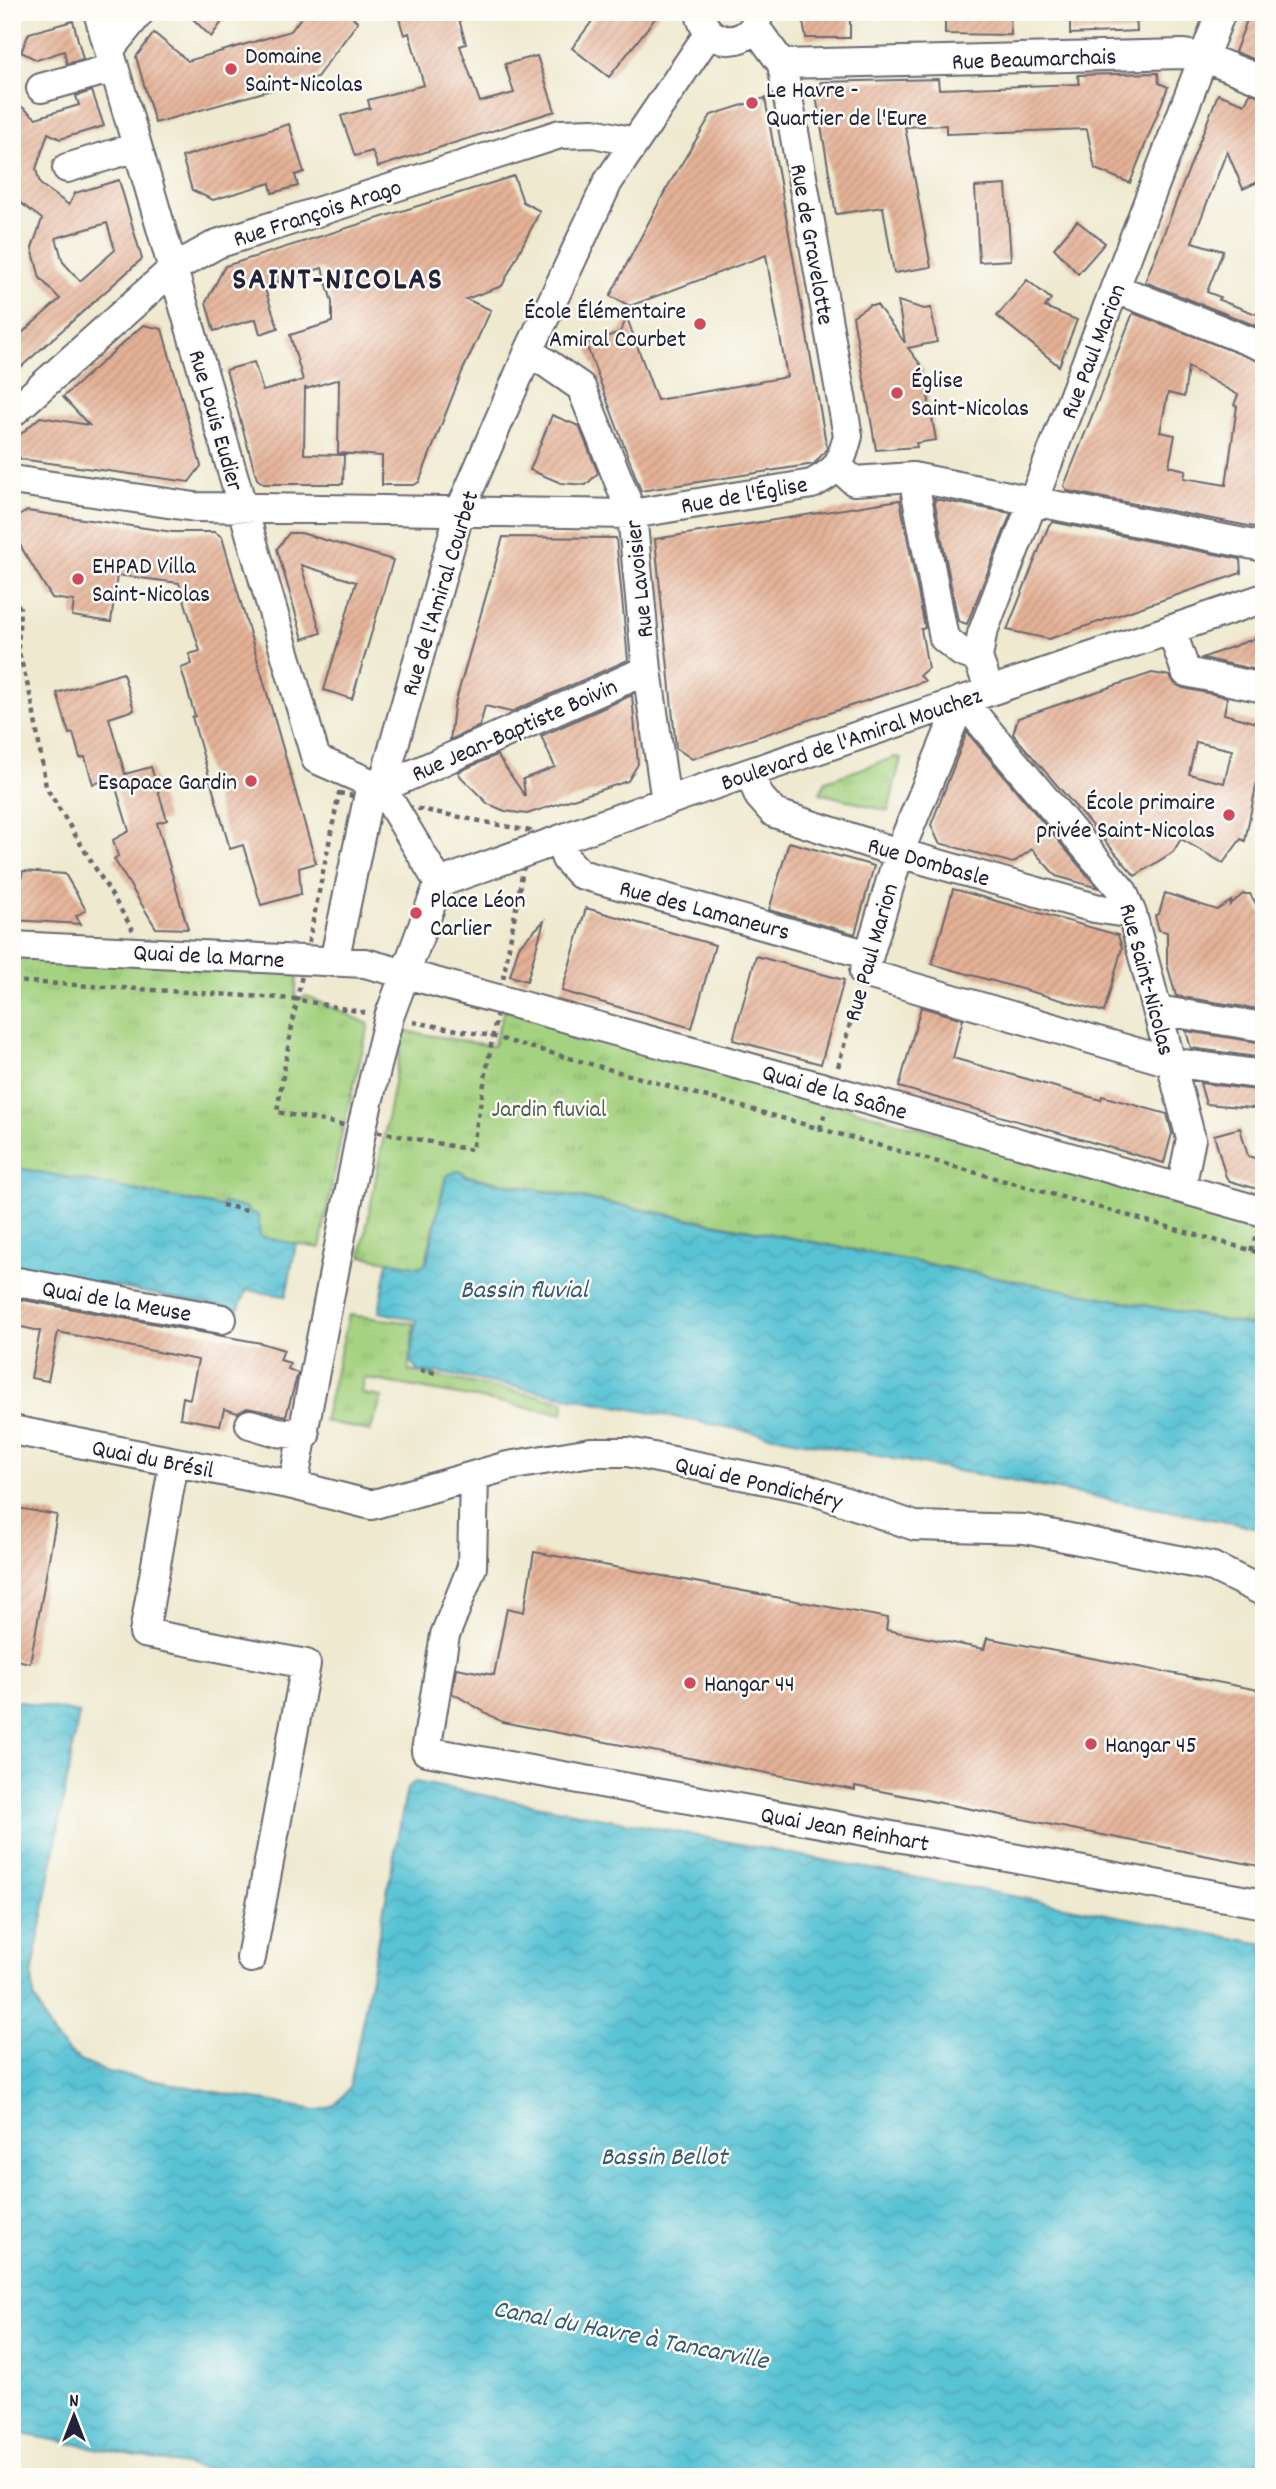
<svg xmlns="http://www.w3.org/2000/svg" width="1276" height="2489" font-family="Dekko,sans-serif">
	<defs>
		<pattern id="grass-tufts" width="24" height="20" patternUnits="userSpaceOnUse" patternTransform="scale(1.75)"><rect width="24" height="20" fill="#a4d280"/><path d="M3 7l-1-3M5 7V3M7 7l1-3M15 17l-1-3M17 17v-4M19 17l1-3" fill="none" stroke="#8db470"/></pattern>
		<pattern id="water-waves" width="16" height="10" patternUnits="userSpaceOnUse" patternTransform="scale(1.75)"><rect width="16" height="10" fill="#59c3d4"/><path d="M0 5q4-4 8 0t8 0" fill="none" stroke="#4da7b7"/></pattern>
		<pattern id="building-hatch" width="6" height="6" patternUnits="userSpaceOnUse" patternTransform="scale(1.75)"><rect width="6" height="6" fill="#e4b196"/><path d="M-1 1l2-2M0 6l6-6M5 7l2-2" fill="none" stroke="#c39882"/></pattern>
	</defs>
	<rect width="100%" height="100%" fill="#fdfcf7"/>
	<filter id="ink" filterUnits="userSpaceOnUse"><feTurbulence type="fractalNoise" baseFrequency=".0143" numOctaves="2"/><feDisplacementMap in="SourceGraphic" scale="14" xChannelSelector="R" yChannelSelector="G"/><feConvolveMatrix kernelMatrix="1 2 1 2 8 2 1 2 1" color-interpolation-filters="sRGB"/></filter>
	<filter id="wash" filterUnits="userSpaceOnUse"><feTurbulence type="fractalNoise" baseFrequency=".00686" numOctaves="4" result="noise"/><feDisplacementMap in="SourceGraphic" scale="28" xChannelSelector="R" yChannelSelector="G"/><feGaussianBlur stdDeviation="1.57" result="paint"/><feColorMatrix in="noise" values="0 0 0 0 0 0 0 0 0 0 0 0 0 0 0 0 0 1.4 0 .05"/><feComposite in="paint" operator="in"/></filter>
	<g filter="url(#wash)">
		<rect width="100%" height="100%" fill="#eee9cf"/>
		<path fill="url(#grass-tufts)" stroke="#637a5e" stroke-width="2" d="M 895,757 L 901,758 L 888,811 L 820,793 L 826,781 Z
			M 12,955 L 298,968 L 295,999 L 307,996 L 369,1024 L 342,1133 L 320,1248 L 262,1238 L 258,1233 L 259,1223 L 248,1212 L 12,1167 Z
			M 504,1010 L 1264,1226 L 1264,1328 L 457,1174 L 446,1176 L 425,1265 L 419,1267 L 361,1256 L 404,1031 L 493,1046 Z
			M 349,1315 L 414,1323 L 409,1371 L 564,1401 L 563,1414 L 364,1378 L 362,1394 L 382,1397 L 370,1431 L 324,1421 Z"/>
		<path fill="url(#water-waves)" stroke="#3e7288" stroke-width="2" d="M 12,1167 L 221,1207 L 223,1203 L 247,1208 L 248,1212 L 258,1215 L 260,1237 L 296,1244 L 286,1296 L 247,1290 L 238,1310 L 12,1267 Z
			M 457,1171 L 464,1172 L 464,1176 L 1264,1328 L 1264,1529 L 436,1372 L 434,1375 L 419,1372 L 410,1359 L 417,1320 L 379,1312 L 388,1261 L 419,1267 L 427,1262 L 446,1176 Z
			M 12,1700 L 79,1713 L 32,1976 L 34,1997 L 53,2036 L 69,2052 L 87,2064 L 108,2072 L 315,2110 C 332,2110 342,2100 350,2086 L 407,1788 L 415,1782 L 1264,1944 L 1264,2477 L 247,2477 L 12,2432 Z"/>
		<g id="blocks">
			<path fill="url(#building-hatch)" fill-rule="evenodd" d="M 186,12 L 229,12 L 211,37 Z
				M 305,12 L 346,12 L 358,22 L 317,77 L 155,123 L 136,57 L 154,33 L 188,61 L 291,31 Z
				M 397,12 L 457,12 L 466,44 L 460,46 L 480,102 L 514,93 L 505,64 L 537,56 L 555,111 L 378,167 L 372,151 L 355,156 L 341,116 L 370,108 L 368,100 L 424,85 L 409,33 L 404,35 Z
				M 599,12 L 660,12 L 609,77 L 572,48 Z
				M 801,12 L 850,12 L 850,38 L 806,38 Z
				M 945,12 L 1010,12 L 1011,35 L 945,34 Z
				M 1070,12 L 1136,12 L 1137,31 L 1070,34 Z
				M 1250,12 L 1264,12 L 1264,63 L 1235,52 Z
				M 73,21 L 83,59 L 67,64 L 64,51 L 37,60 L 21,52 L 29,33 Z
				M 1158,73 L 1159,83 L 1168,87 L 1130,183 L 1095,169 L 1087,129 L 946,134 L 946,125 L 905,127 L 931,267 L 894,273 L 883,207 L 836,214 L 815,90 L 821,82 L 938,79 L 939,89 L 1079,84 L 1078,75 Z
				M 92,91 L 104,126 L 60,139 L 48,133 L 36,169 L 40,184 L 69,205 L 75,193 L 119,180 L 142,259 L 12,375 L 12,342 L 60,299 L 40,278 L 32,248 L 42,219 L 18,201 L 12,181 L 12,157 L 19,139 L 12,134 L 12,99 L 36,118 L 79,105 L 76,96 ZM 107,223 L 115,250 L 80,281 L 63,262 L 56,238 Z
				M 1250,93 L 1264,97 L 1264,179 L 1243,189 L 1227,151 L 1192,242 L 1223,251 L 1207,292 L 1220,297 L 1219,300 L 1264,317 L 1264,329 L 1145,282 L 1218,94 L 1245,104 Z
				M 765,98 L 827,449 L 814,464 L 641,491 L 586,344 L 620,332 L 627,318 L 657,400 L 787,377 L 766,255 L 630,306 L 610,296 L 665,191 L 711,115 Z
				M 289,124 L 304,172 L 295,175 L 298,186 L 272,193 L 270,183 L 213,200 L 192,190 L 182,157 Z
				M 514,176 L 523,202 L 540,211 L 502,286 L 466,299 L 491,310 L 462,372 L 419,482 L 414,485 L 382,485 L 382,456 L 338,453 L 339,379 L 306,389 L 305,387 L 304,454 L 344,455 L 343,484 L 264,484 L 257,479 L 226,370 L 254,362 L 263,391 L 303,380 L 290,335 L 332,322 L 332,302 L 322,268 L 264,286 L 278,328 L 260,334 L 256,319 L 214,331 L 206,302 L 225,266 Z
				M 1006,185 L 1011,260 L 979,262 L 975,187 Z
				M 1077,221 L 1105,243 L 1078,274 L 1054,248 Z
				M 1027,280 L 1051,299 L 1045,307 L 1077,320 L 1059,366 L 997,316 Z
				M 898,301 L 924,309 L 931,308 L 937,342 L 908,348 L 923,368 L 936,440 L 916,443 L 917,447 L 876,450 L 853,316 L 870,305 L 877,305 L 905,343 Z
				M 1133,313 L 1264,363 L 1264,494 L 1259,528 L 1068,491 L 1064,486 ZM 1188,367 L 1238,395 L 1234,405 L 1237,406 L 1226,485 L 1184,478 L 1186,470 L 1169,466 L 1175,435 L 1160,432 L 1168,393 L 1184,397 Z
				M 143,325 L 162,329 L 201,466 L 189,482 L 20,459 L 14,440 L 40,417 L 89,425 L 63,397 Z
				M 552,415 L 579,426 L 598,473 L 586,485 L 561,483 L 530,470 Z
				M 934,499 L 1011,513 L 967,624 L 958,621 Z
				M 900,500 L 925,628 L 921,629 L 928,668 L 920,675 L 925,681 L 692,759 L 676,748 L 655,539 Z
				M 27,511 L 173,532 L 215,532 L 222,537 L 316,863 L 299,868 L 301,894 L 261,905 L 243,845 L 230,849 L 192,717 L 195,716 L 181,668 L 192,664 L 189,654 L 200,651 L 179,583 L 117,575 L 111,622 L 72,616 L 74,601 L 52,598 L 12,532 L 12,520 Z
				M 1053,522 L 1240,559 L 1241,573 L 1049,639 L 1007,630 L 1049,525 Z
				M 289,533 L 301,533 L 393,560 L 352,699 L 324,690 L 356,582 L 301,565 L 321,633 L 303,639 L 277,549 Z
				M 503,537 L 616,538 L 628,660 L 511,712 L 485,706 L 480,726 L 450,740 L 454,707 Z
				M 1264,635 L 1264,664 L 1256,667 L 1257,670 L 1202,658 Z
				M 123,673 L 134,710 L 109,718 L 125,774 L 151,767 L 167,820 L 157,823 L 188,929 L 156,928 L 114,859 L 118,856 L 113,840 L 129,831 L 113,778 L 93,784 L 85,757 L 80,758 L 73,733 L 69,734 L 57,693 Z
				M 1152,673 L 1170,676 L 1175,684 L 1183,688 L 1227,697 L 1224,714 L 1264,725 L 1264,747 L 1245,841 L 1241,839 L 1223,863 L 1181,839 L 1173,852 L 1135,876 L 1013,734 L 1018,718 ZM 1196,742 L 1232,750 L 1224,783 L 1189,774 Z
				M 632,695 L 638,764 L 628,781 L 527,814 L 505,811 L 488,804 L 461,777 L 458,772 L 497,755 L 525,796 L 523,779 L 555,767 L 541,736 Z
				M 967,732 L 1098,888 L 1056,876 L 1032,849 L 1013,863 L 939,843 L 931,825 Z
				M 789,842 L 874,866 L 855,934 L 769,910 Z
				M 23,871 L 65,874 L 86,910 L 76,916 L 81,924 L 12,920 L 12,885 L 22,876 Z
				M 953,889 L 1118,935 L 1122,948 L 1104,1012 L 932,964 Z
				M 1165,893 L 1217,910 L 1231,901 L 1230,905 L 1243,894 L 1250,894 L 1264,917 L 1264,1010 L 1176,996 L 1167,964 L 1167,932 L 1159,930 L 1155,916 L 1159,914 Z
				M 586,908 L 715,945 L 692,1028 L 562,991 Z
				M 544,921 L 527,981 L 510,976 L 519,946 Z
				M 756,956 L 844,980 L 821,1064 L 733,1040 Z
				M 921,1007 L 963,1019 L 953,1058 L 1101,1100 L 1102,1096 L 1167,1114 L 1172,1133 L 1164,1163 L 899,1087 Z
				M 1186,1031 L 1264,1043 L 1264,1058 L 1191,1048 Z
				M 1200,1083 L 1264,1091 L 1264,1109 L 1206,1104 Z
				M 1240,1128 L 1248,1156 L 1264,1161 L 1264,1191 L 1230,1181 L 1226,1177 L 1214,1135 Z
				M 12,1298 L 261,1343 L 284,1350 L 280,1360 L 290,1363 L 288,1369 L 298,1373 L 286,1416 L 247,1408 L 238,1413 L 224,1409 L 220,1425 L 180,1418 L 183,1397 L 190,1399 L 198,1360 L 58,1332 L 48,1381 L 31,1378 L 40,1331 L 12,1325 Z
				M 12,1507 L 57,1515 L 30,1663 L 12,1659 Z
				M 534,1552 L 888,1618 L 886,1630 L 937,1640 L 984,1649 L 987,1638 L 1264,1691 L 1264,1867 L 855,1786 L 855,1790 L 502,1722 L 452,1693 L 456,1668 L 494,1675 L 507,1608 L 524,1612 Z"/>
		</g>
	</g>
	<g filter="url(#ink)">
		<use href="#blocks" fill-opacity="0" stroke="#69686f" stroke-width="2"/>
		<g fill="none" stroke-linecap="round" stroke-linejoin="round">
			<g stroke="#69686f" stroke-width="32">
				<path id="minor" d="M 98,12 L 316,759 L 382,788 L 647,670
					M 700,12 C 705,50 754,49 759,12
					M 109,50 L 140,12
					M 782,64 L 1184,54 L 1203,57 L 1264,81
					M 41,88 L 114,68
					M 67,168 L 137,147
					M 1117,289 L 1264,347
					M 529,351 L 581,387 L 632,514 L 647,670 L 666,802
					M 12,413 L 174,268 L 217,244 L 560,134 L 594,133 L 634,142
					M 838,467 L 854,481 L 913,477 L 1264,547
					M 913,477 L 944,638 L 961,652 L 978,658
					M 12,480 L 195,507 L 632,514 L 812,484 C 839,469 840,465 848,436 L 782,64 L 755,27
					M 1171,629 L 1186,672 L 1264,688
					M 990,691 L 978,658 L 982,634 L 1221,12
					M 750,773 L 759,796 L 774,813 L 899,853 L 1095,908 L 1132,914
					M 559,840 L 566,859 L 580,874 L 869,955 L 899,853 L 962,700 L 1123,892 L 1132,914 L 1191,1139 L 1181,1188
					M 439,883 L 382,788 L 460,511 L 529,351 L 608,182 L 709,33
					M 439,883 L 681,796 L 1264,598
					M 12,946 L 365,963 L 821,1087 L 1264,1212
					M 334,962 L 371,784
					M 864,973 L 1170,1062 L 1264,1075
					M 1157,1010 L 1264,1027
					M 12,1281 L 222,1319
					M 250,1424 L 277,1432 L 305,1435
					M 12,1430 L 293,1485 L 371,1505 L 508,1466 L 591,1452 L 628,1452 L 806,1488 L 915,1526 L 1025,1529 L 1213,1567 L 1264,1592
					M 174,1462 L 144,1633 L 306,1664 L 251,1958
					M 474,1476 L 472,1567 L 445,1635 L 426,1751 L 1264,1904
					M 293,1485 L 362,1127 L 389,1017 L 439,883"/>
			</g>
			<path stroke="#69686f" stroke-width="4.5" stroke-dasharray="5 5" stroke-linecap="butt" d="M 12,596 L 20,608 L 18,649 L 32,702 L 46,787 L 133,930
				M 339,793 L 530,831 L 472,1150 L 277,1112 C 294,1005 318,900 339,793 Z
				M 12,981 L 295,999 L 366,1013
				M 413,1022 L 491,1036 L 1264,1254
				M 838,1067 L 858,995
				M 820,1129 L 825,1113
				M 222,1205 L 247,1210
				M 1251,1251 L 1256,1235
				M 420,1370 L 435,1373"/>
			<use href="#minor" stroke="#fff" stroke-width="28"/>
		</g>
	</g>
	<g fill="#d1495b" stroke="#fdfcf7" stroke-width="2.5">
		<circle cx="231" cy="69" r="7"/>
		<circle cx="752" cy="103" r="7"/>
		<circle cx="700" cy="324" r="7"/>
		<circle cx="897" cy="393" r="7"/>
		<circle cx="78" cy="579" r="7"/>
		<circle cx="251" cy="781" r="7"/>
		<circle cx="1229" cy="815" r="7"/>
		<circle cx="416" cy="913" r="7"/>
		<circle cx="690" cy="1683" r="7"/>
		<circle cx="1091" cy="1744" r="7"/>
	</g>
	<g text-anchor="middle" stroke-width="5" stroke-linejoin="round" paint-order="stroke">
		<g font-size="24" fill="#22223b" stroke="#fdfcf7" text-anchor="start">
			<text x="245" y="63">Domaine<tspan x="245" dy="28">Saint-Nicolas</tspan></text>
			<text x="766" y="97">Le Havre -<tspan x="766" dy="28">Quartier de l'Eure</tspan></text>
			<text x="686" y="318" text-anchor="end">École Élémentaire<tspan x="686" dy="28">Amiral Courbet</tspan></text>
			<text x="911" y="387">Église<tspan x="911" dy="28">Saint-Nicolas</tspan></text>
			<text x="92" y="573">EHPAD Villa<tspan x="92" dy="28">Saint-Nicolas</tspan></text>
			<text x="237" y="789" text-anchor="end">Esapace Gardin</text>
			<text x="1215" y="809" text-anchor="end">École primaire<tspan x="1215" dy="28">privée Saint-Nicolas</tspan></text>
			<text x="430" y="907">Place Léon<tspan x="430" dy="28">Carlier</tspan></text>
			<text x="704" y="1691">Hangar 44</text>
			<text x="1105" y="1752">Hangar 45</text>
		</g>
		<g font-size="24" fill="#22223b" stroke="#fdfcf7">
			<text transform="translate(1034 58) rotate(-2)" y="8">Rue Beaumarchais</text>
			<text transform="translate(317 212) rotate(-18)" y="8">Rue François Arago</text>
			<text transform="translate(813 244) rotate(80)" y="8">Rue de Gravelotte</text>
			<text transform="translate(1092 351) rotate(-69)" y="8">Rue Paul Marion</text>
			<text transform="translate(217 420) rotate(74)" y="8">Rue Louis Eudier</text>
			<text transform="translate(744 494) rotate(-10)" y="8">Rue de l'Église</text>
			<text transform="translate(638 579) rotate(-96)" y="8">Rue Lavoisier</text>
			<text transform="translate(439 593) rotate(-73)" y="8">Rue de l'Amiral Courbet</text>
			<text transform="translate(514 729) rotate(-24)" y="8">Rue Jean-Baptiste Boivin</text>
			<text transform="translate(851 738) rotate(-19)" y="8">Boulevard de l'Amiral Mouchez</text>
			<text transform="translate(929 861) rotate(16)" y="8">Rue Dombasle</text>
			<text transform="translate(705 909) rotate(15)" y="8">Rue des Lamaneurs</text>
			<text transform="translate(870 952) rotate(-74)" y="8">Rue Paul Marion</text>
			<text transform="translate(209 955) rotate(3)" y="8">Quai de la Marne</text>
			<text transform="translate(1148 979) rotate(75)" y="8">Rue Saint-Nicolas</text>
			<text transform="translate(835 1091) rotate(16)" y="8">Quai de la Saône</text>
			<text transform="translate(117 1300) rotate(10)" y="8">Quai de la Meuse</text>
			<text transform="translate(153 1458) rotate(11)" y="8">Quai du Brésil</text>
			<text transform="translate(759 1482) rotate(13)" y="8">Quai de Pondichéry</text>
			<text transform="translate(845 1828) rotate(10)" y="8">Quai Jean Reinhart</text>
		</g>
		<g font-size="24" fill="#506053" stroke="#fdfcf7">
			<text x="549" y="1116">Jardin fluvial</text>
		</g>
		<g font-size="26" font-style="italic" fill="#355a71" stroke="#fdfcf7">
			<text x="524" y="1297">Bassin fluvial</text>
			<text x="664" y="2164">Bassin Bellot</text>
			<text transform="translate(631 2333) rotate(11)" y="9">Canal du Havre à Tancarville</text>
		</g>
		<g font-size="32" font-weight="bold" letter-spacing="2" fill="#22223b" stroke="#fdfcf7">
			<text x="338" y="288">SAINT-NICOLAS</text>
		</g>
	</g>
	<rect width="1276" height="2489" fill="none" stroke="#fdfcf7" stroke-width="42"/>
	<g transform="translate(74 2416)" stroke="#fdfcf7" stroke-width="5" paint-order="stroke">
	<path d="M0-5L12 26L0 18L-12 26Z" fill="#22223b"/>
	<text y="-10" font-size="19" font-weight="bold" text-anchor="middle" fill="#22223b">N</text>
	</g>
</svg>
